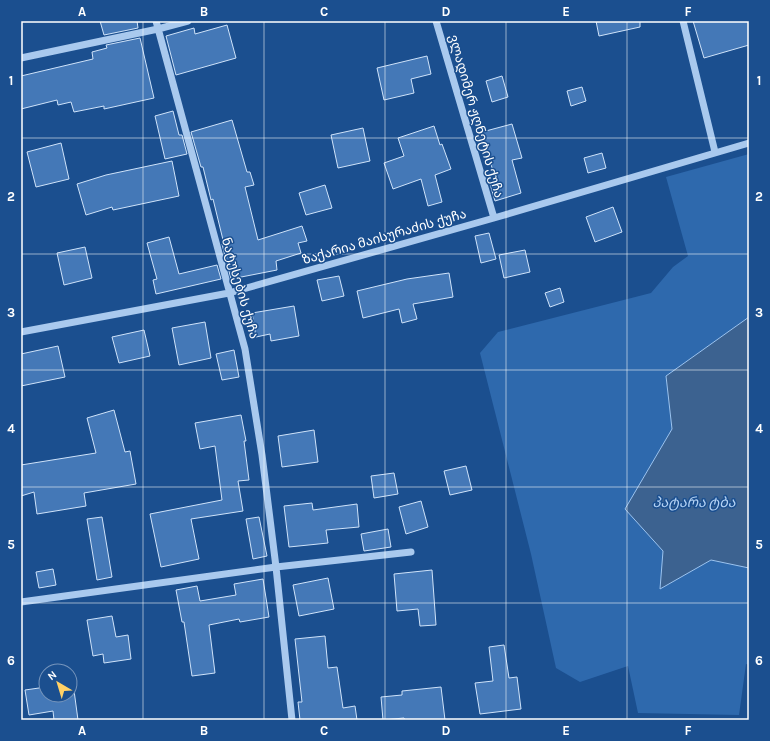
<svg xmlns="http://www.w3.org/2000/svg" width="770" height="741" font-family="Karla,'Noto Sans Georgian',sans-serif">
	<rect width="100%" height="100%" fill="#1b4f8f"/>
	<path fill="#2e69ad" d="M 749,154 L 749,317 L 666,376 L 672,429 L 625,509 L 665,550 L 661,588 L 711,560 L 749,568 L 749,665 L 746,664 L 739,715 L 638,713 L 628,666 L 580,682 L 556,668 L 531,554 L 480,353 L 498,332 L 651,293 L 673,267 L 688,256 L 666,177 Z"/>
	<path fill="#3c6290" stroke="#9cc4f0" d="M 749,317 L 749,568 L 711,560 L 660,589 L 663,551 L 625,509 L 672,429 L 666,376 Z"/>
	<path fill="#4478b7" stroke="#cfe3fa" d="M 100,21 L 137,21 L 138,28 L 104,35 Z
		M 596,21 L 640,21 L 640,27 L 599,36 Z
		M 693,21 L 749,21 L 749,45 L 704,58 Z
		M 227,25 L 236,58 L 176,75 L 166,36 L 194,28 L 195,34 Z
		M 140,38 L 154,98 L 104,109 L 104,106 L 74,112 L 71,102 L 58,105 L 57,100 L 21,109 L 21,76 L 93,59 L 92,52 L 107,48 L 106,45 Z
		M 427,56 L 431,74 L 411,79 L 414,93 L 384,100 L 377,68 Z
		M 502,76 L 508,97 L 492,102 L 486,81 Z
		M 582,87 L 586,101 L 571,106 L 567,91 Z
		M 173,111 L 179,135 L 182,135 L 187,154 L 165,159 L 155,116 Z
		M 232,120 L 247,172 L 250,172 L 254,185 L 245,187 L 258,240 L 302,226 L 307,241 L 298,243 L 301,253 L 276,261 L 277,270 L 231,279 L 222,244 L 224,244 L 213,199 L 211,200 L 203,167 L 201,167 L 191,132 Z
		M 512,124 L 522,158 L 512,160 L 521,193 L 495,201 L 490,184 L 496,182 L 482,132 Z
		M 434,126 L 440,145 L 442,144 L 451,169 L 435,175 L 442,202 L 428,206 L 421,179 L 393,189 L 384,163 L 404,156 L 398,138 Z
		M 363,128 L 370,161 L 338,168 L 331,135 Z
		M 61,143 L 69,179 L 36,187 L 27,152 Z
		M 602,153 L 606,168 L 588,173 L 584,158 Z
		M 172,161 L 179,196 L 113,210 L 112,207 L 86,215 L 77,184 L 106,175 Z
		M 325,185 L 332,208 L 306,215 L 299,193 Z
		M 613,207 L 622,232 L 595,242 L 586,217 Z
		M 489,233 L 496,259 L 481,263 L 475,236 Z
		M 169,237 L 179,274 L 217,265 L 221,279 L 156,294 L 153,280 L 157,279 L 147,243 Z
		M 85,247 L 92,278 L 64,285 L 57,253 Z
		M 525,250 L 530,272 L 504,278 L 499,255 Z
		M 449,273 L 453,297 L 413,304 L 417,319 L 402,323 L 399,309 L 363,318 L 357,291 L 407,279 Z
		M 339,276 L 344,296 L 322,301 L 317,280 Z
		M 560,288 L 564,302 L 550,307 L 545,293 Z
		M 294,306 L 299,336 L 271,341 L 270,334 L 256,337 L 252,313 Z
		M 205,322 L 211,358 L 179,365 L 172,328 Z
		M 144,330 L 150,356 L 119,363 L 112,337 Z
		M 58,346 L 65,377 L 21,386 L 21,354 Z
		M 234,350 L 239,377 L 222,380 L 216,354 Z
		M 114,410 L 125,452 L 130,451 L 136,484 L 84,493 L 86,506 L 37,514 L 34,492 L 21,496 L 21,465 L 96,453 L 87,418 Z
		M 241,415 L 246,441 L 244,441 L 249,480 L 238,481 L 243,511 L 191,519 L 199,559 L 161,567 L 150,514 L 222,500 L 215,446 L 200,449 L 195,423 Z
		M 314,430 L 318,462 L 282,467 L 278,436 Z
		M 466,466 L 472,490 L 450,495 L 444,471 Z
		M 394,473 L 398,494 L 374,498 L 371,476 Z
		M 421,501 L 428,527 L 406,534 L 399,507 Z
		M 312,503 L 313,510 L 357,504 L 359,527 L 326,530 L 328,543 L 289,547 L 284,506 Z
		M 102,517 L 112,577 L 97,580 L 87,519 Z
		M 259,517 L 267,556 L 253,559 L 246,519 Z
		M 388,529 L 391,547 L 364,551 L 361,534 Z
		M 53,569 L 56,585 L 39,588 L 36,572 Z
		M 432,570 L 436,625 L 420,626 L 418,609 L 397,611 L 394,574 Z
		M 328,578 L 334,609 L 299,616 L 293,585 Z
		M 263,579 L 269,617 L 240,622 L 239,619 L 209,625 L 215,673 L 192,676 L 184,622 L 182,622 L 176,590 L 197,586 L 200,601 L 236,595 L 234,584 Z
		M 112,616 L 116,637 L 128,635 L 131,659 L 104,663 L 103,654 L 93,656 L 87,620 Z
		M 325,636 L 328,668 L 337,667 L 343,708 L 355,706 L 357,720 L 300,720 L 298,702 L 302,702 L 295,639 Z
		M 504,645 L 509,678 L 517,677 L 521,709 L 480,714 L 475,683 L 493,681 L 489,647 Z
		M 73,683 L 78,720 L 54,720 L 53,711 L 29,715 L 25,690 L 46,687 L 46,695 L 70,695 L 70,684 Z
		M 441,687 L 445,720 L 405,720 L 404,718 L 383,720 L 381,697 L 402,695 L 402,691 Z"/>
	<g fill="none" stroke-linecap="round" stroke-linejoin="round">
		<path stroke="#a9c9ee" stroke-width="7" d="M 156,21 L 245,349 L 262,455 L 276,567 L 292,720
			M 436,21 L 494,218
			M 683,21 L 715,152
			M 21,58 L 158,29 L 188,21
			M 21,332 L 229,293 L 494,218 L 749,143
			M 21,602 L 276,567 L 411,552"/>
	</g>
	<path fill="none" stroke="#fff" stroke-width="1" stroke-opacity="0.55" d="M 143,21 L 143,720M 264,21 L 264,720M 385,21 L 385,720M 506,21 L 506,720M 627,21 L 627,720M 21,138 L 749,138M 21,254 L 749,254M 21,370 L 749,370M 21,487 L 749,487M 21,603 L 749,603"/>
	<g text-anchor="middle" stroke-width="3" stroke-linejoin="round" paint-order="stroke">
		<g font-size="13" fill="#fff" stroke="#1b4f8f">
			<text transform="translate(477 116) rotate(74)" y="5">ვლადიმერ ჟღნეტის ქუჩა</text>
			<text transform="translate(384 236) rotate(-16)" y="5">ზაქარია მაისურაძის ქუჩა</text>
			<text transform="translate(241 288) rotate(74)" y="5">ნატუსების ქუჩა</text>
		</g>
		<g font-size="14" font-style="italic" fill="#b5d3f5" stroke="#1b4f8f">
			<text x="694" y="507">პატარა ტბა</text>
		</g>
	</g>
	<rect width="770" height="741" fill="none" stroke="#1b4f8f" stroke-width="44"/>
	<g transform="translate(58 683) rotate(322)"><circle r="19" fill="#1b4f8f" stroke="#7695bc"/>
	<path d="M0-3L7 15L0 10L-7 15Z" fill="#ffd166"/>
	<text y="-6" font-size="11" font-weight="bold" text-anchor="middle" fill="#ffffff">N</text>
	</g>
	<rect x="22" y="22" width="726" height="697" fill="none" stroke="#fff" stroke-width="1.5"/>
	<g font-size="13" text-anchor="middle" font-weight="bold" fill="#fff">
		<text x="82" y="16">A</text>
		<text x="204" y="16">B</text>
		<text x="324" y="16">C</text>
		<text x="446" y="16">D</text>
		<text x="566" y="16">E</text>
		<text x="688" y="16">F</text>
		<text x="11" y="85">1</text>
		<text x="759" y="85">1</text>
		<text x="11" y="201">2</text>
		<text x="759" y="201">2</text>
		<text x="11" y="317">3</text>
		<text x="759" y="317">3</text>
		<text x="11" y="433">4</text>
		<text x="759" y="433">4</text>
		<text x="11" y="549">5</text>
		<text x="759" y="549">5</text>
		<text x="11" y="665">6</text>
		<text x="759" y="665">6</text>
		<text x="82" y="735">A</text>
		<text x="204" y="735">B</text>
		<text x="324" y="735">C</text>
		<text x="446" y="735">D</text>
		<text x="566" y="735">E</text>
		<text x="688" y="735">F</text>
	</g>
</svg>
